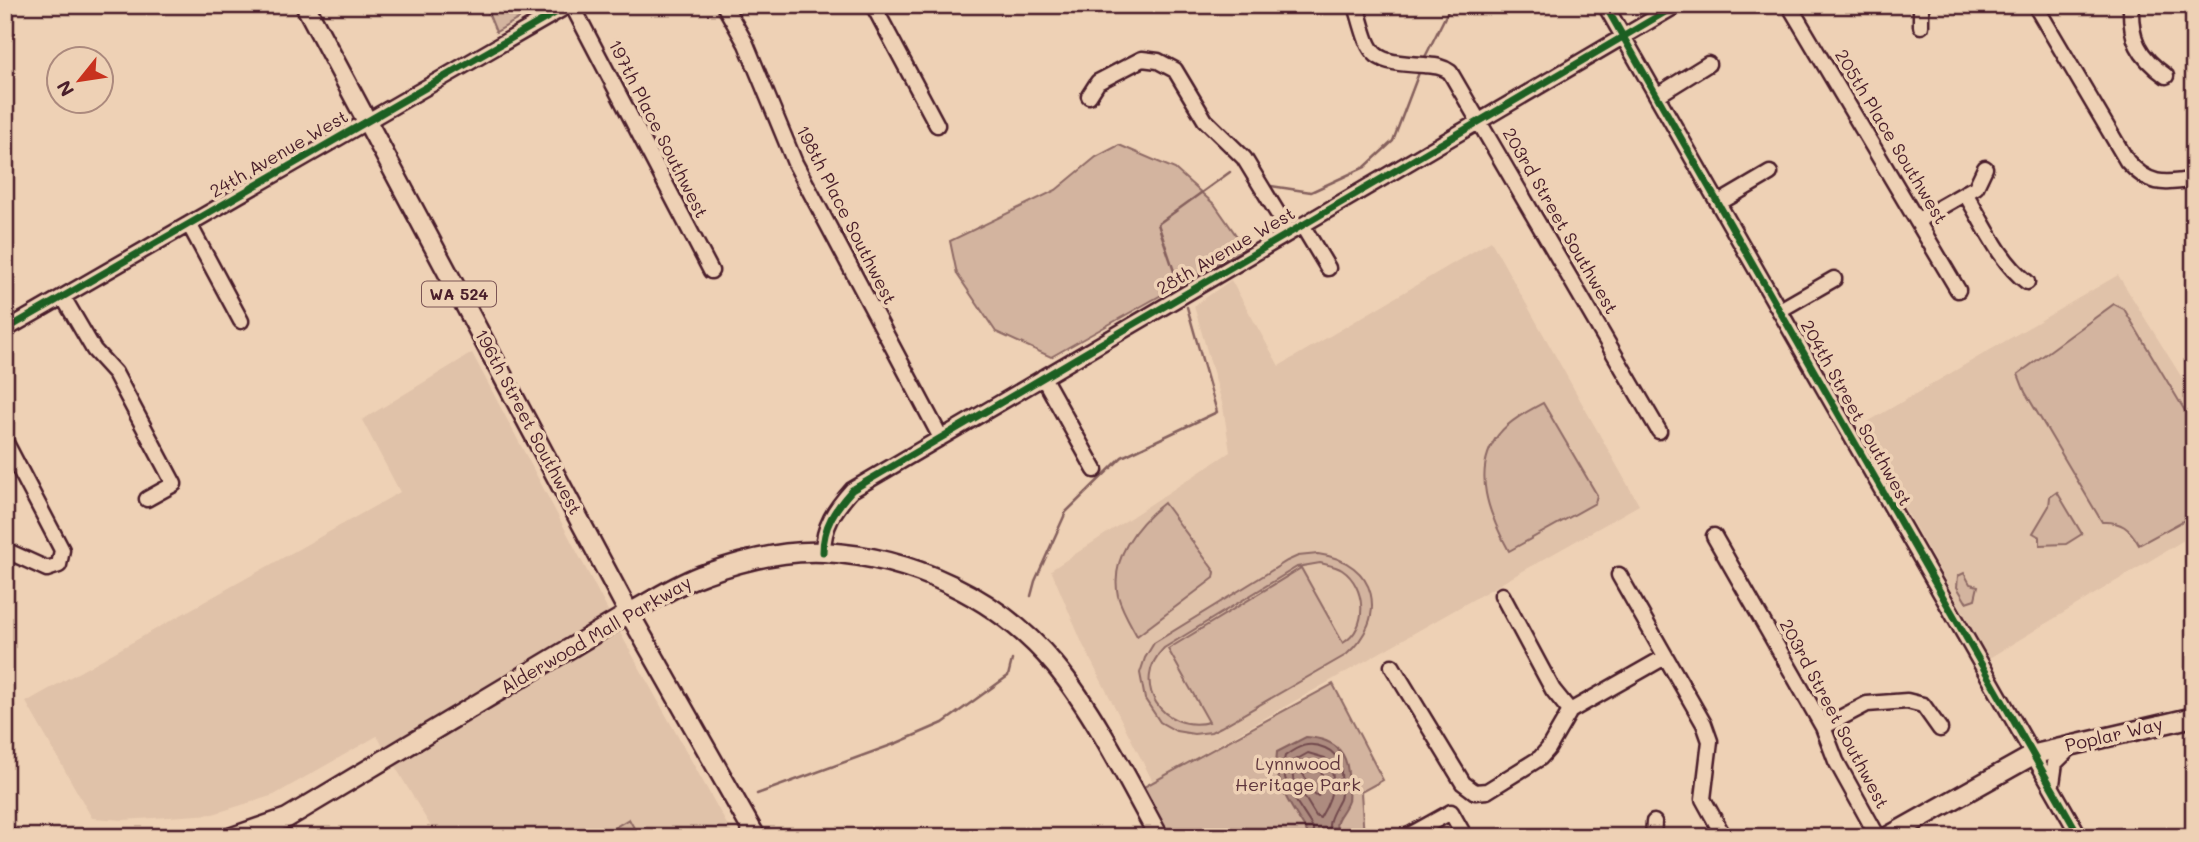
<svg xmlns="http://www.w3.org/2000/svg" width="2199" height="842" font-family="Mali,sans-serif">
	<rect width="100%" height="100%" fill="#eed1b5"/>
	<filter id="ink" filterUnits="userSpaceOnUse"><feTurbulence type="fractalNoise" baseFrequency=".0143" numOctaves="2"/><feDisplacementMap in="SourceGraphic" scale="14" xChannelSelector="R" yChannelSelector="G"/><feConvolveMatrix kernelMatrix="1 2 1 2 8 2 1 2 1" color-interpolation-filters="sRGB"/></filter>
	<g filter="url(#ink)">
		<path fill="#e0c2a9" d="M 1491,241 L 1639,505 L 1153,782 L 1083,645 L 1051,570 L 1230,452 L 1223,406 L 1194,306 L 1231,280 L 1279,366 Z
			M 2118,275 L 2194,397 L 2194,534 L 1989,658 L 1859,427 Z
			M 472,353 L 614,622 L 734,837 L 437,837 L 377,736 L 274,795 L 213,814 L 124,820 L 92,818 L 26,702 L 400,492 L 362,420 Z"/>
		<path fill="#d3b49f" stroke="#8e6a65" stroke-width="2" fill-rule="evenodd" d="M 485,5 L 542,5 L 496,32 Z
			M 1119,145 L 1175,169 L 1215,205 L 1245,248 L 1051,357 L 996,332 L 957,274 L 950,241 L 1056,190 L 1096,157 Z
			M 2114,304 L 2124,309 L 2194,426 L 2194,515 L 2139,545 C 2130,528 2121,521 2102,522 L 2025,392 L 2018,374 Z
			M 1543,403 L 1597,495 L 1595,503 L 1509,551 C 1490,517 1470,470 1499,434 C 1509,421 1528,411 1543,403 Z
			M 2057,492 L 2082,534 L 2066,544 L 2040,545 L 2040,537 L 2033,533 L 2049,506 L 2050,497 Z
			M 1164,503 L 1215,572 L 1214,578 L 1137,636 C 1130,623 1122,610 1118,596 C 1110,558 1136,525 1164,503 Z
			M 1318,554 C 1378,562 1389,618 1346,655 L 1221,727 L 1211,732 L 1194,734 L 1176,731 L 1160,722 L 1145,699 L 1140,673 L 1145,658 L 1154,643 L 1287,561 L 1298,556 ZM 1320,563 C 1328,565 1336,566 1342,570 C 1366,586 1369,628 1343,643 L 1301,568 L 1168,649 L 1209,722 C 1163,734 1129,683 1164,648 L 1297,567 Z
			M 1964,573 L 1970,584 L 1978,586 L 1975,599 L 1966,602 L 1957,587 L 1958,576 Z
			M 1333,684 L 1383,780 L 1361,792 L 1364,837 L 1167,837 L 1142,788 Z
			M 629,819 L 639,837 L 599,837 Z"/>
		<path fill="#ad8b7f" stroke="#85605d" stroke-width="2" d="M 1306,737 C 1337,739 1350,754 1348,784 C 1348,789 1349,796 1348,801 C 1343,816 1331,818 1339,837 L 1306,837 L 1307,832 C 1291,805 1273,785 1277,752 Z"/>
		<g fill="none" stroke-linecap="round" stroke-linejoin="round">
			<path stroke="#724a4d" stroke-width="2" d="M 1308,753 L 1325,758 C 1340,776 1331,800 1320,818 L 1316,816 L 1293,778 L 1292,762 Z
				M 1312,763 C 1326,769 1322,780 1321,793 L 1318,796 L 1315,794 L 1303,774 L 1303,767 Z
				M 1313,837 L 1313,828 C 1301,807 1277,781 1285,756 C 1298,746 1309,741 1325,748 C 1341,755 1342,770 1341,785 C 1341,791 1342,796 1339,801 C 1333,813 1325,823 1331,837"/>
			<path stroke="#85605d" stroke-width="2.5" d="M 1423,61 L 1451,5
				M 1271,186 L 1311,192 L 1365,167 L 1393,141 L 1420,70
				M 1180,289 L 1158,224 L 1230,172
				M 1031,596 L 1035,581 L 1066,512 L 1122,457 L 1217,412 L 1187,307
				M 757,794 L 897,743 L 943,723 L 1008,676 L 1012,660"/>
			<g stroke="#4a1f2b" stroke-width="19">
				<path id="minor" d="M 572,5 L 711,271
					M 724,5 L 746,44 L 795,163 L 941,438
					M 873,5 L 937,125
					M 1356,5 C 1371,57 1368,62 1424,65 C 1434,66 1442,66 1450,72 L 1659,431
					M 1605,5 L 2080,837
					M 1789,5 L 1958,290
					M 1921,5 L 1921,26
					M 2035,5 L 2127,161 C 2148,185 2163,185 2194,179
					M 2131,5 C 2130,39 2138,56 2166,76
					M 1658,95 L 1708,64
					M 1089,96 L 1098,82 L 1142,59 L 1158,61 L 1175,70 L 1205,120 L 1244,158 L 1289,232
					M 1965,193 C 1983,222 1999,261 2027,282
					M 1719,203 L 1770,173
					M 1918,220 L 1976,187 L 1985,168
					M 189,224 L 241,321
					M 1302,225 L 1328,268
					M 63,297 L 94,350 L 115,373 L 174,484 L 147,499
					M 1780,310 L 1834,279
					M 5,330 L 569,5
					M 1043,377 L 1095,470
					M 5,441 L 62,550 L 59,565 L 47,569 L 5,550
					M 1714,536 L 1823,727 L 1836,761 L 1878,837
					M 823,552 C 823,526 835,509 852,490 L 1677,5
					M 1619,575 L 1704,724 L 1710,741 L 1703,799 L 1724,837
					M 1502,595 L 1553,690 L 1570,711
					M 1392,666 L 1463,783 L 1475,792 L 1487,791 L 1540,758 L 1548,749 L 1570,711 L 1665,657
					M 1823,727 L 1867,704 L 1907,701 L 1923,705 L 1940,729
					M 2052,784 L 2055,763 L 2072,746
					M 1406,837 L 1451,812 L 1465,837
					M 1653,837 L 1654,822"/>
			</g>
			<g stroke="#4a1f2b" stroke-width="23">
				<path id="major" d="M 305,5 L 629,613 L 756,837
					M 5,837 L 8,837
					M 232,837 L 287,818 L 629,613 C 654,600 678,583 705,574 C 741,561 785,550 824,552 C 912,557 998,597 1055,665 C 1094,712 1129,782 1159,837
					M 1887,837 L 2035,754 L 2194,717"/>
			</g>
			<use href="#minor" stroke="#eed1b5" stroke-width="14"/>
			<use href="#major" stroke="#eed1b5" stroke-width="18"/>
			<g stroke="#eed1b5" stroke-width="11">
				<path id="cycleway" d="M 1605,5 L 2080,837
					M 5,330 L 569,5
					M 823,552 C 823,526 835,509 852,490 L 1677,5"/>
			</g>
			<use href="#cycleway" stroke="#1b5e20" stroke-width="7"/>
		</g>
	</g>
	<g text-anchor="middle" stroke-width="7" stroke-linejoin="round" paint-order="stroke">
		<rect fill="#eed1b5" stroke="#7b5454" stroke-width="2" x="422" y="281.5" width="74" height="25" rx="5"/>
		<g font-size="16" font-weight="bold" fill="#4a1f2b">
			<text x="459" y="300">WA 524</text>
		</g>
		<g font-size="18" fill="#4a1f2b" stroke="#eed1b5">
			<text transform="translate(658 129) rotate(63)" y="6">197th Place Southwest</text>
			<text transform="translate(1891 137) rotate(59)" y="6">205th Place Southwest</text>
			<text transform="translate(279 154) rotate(-30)" y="6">24th Avenue West</text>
			<text transform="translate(846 215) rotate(63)" y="6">198th Place Southwest</text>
			<text transform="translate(1560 221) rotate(60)" y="6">203rd Street Southwest</text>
			<text transform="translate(1226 251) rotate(-30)" y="6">28th Avenue West</text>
			<text transform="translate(1856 413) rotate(61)" y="6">204th Street Southwest</text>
			<text transform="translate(528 422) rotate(62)" y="6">196th Street Southwest</text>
			<text transform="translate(596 635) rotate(-30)" y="6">Alderwood Mall Parkway</text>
			<text transform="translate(1834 714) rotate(62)" y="6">203rd Street Southwest</text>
			<text transform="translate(2114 735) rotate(-13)" y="6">Poplar Way</text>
		</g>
		<g font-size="18" fill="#5f353c" stroke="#eed1b5">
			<text x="1298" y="770">Lynnwood<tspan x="1298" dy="21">Heritage Park</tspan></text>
		</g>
	</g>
	<rect width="2199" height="842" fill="none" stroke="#eed1b5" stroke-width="28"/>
	<rect x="14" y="14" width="2171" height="814" fill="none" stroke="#4a1f2b" stroke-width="2.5" filter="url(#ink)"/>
	<g transform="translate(80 80) rotate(240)"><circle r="33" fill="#eed1b5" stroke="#ac8a7e" stroke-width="2"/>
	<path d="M0-5L12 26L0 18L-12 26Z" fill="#c8321e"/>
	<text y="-10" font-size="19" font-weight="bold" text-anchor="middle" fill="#4a1f2b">N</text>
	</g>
</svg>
